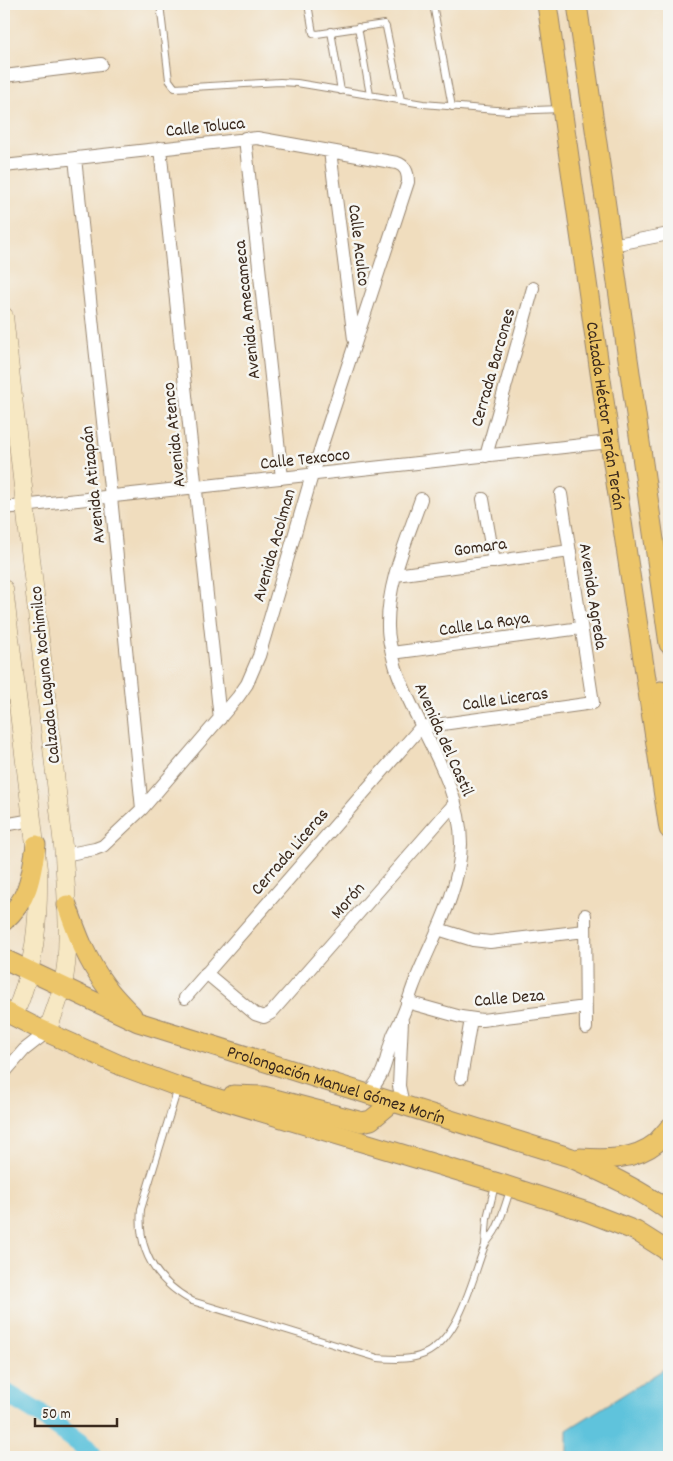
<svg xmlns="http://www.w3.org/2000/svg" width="673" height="1461" font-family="Dekko,sans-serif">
	<rect width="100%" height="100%" fill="#f6f6f2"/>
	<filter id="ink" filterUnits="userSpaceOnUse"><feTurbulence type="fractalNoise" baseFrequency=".02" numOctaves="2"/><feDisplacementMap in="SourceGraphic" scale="10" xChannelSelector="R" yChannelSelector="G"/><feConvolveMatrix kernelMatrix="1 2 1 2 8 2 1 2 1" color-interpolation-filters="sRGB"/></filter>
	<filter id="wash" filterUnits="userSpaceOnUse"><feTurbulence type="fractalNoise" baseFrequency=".0096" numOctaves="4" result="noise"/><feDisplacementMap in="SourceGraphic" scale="20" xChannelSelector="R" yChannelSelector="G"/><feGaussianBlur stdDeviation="1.12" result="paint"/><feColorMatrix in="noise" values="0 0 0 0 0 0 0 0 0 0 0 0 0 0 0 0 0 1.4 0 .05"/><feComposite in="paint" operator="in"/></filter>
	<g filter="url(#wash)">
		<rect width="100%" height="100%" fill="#f0ddbe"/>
		<path fill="#5ec3dc" stroke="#4c767d" d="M 669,1366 L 669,1457 L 567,1457 L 567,1430 Z"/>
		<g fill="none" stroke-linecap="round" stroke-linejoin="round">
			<path stroke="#5ec3dc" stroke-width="20" d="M 4,1392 L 40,1414 L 89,1450 L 93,1457"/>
		</g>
	</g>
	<g filter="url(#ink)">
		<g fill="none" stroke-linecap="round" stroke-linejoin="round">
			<g stroke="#96846e" stroke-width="8">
				<path id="lane" d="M 160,4 L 169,80 L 175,88 L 280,82 L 297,83 L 423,104 L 508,111 L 561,109
					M 308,4 L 313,33 L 317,34 L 384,24 L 386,27 L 401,100
					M 433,4 L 452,107
					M 358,27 L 370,95
					M 331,31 L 341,91
					M 178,1088 L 141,1209 C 137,1252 156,1281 192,1301 L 378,1358 C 392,1359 406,1360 419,1356 C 459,1343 471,1282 484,1248 C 486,1241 493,1236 496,1229 C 502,1217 506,1203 510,1190
					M 485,1245 L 487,1218 L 495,1185"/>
			</g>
			<g stroke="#96846e" stroke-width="14">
				<path id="street" d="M 4,76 L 101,64
					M 245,138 L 282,478
					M 160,148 L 220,719
					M 330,151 L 354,339
					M 75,158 L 111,497 L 142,809
					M 4,166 L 257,138 L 397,163 C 406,166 408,173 408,182 L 312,475 L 259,656 L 247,684 L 238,697 L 142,809 L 103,846 L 95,849 L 64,855
					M 612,245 L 669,234
					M 486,456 L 533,288
					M 483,499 L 494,562
					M 4,508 L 610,442
					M 396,575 L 570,551
					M 392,653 L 581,628
					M 4,825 L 32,820
					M 585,915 L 586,1028
					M 438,929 L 473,940 L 490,942 L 585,931
					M 206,973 L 255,1014 L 264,1017 L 271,1013 L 455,803
					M 185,998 L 421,727 L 593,703 L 561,494
					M 407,1002 L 461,1017 L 482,1020 L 586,1007
					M 402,1021 L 399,1086 L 403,1104
					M 4,1073 L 24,1050 L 47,1032
					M 461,1078 L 471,1019
					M 367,1094 C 387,1072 384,1063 393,1036 C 395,1030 399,1025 401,1019 C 406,1009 409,998 413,987 C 430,942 460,894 461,844 C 461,781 415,726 396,668 C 392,654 388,641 388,627 C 387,583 407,540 421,499"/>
			</g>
			<g stroke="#96846e" stroke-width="19">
				<path id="secondary" d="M 4,316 L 64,855 C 66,895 72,950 62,988 C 58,1003 52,1018 47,1032
					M 4,589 L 38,869 C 39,923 35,966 14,1016"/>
			</g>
			<g stroke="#96846e" stroke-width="21">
				<g id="primary">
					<path id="s1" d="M 547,4 L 613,463 L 669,829"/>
					<path d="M 577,4 L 669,644"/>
					<path d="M 661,691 L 664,714 L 669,719"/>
					<path d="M 67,905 C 77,934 87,961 106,986 C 113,996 123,1006 132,1015"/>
					<path d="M 4,921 C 29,899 31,877 36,845"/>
					<path id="s2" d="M 4,959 L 138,1022 L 569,1157 C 604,1173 638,1188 669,1211"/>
					<path d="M 4,1011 L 33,1026 L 122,1066 L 179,1087 L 495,1182 L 587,1212 L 636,1231 L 669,1252"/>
					<path d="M 233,1095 L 263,1096 L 362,1122 L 371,1120 L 394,1101"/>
					<path d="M 580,1158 C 605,1160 635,1160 656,1143 C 660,1138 665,1133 669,1128"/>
				</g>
			</g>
			<use href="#lane" stroke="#fff" stroke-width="6"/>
			<use href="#street" stroke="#fff" stroke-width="12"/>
			<use href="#secondary" stroke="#f7e8c3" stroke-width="18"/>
			<use href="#primary" stroke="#ecc569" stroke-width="19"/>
		</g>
	</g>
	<g text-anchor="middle" stroke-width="5" stroke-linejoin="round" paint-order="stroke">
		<g font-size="18" fill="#3b2a1e" stroke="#f6f6f2">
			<text transform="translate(205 126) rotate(-6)" y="6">Calle Toluca</text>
			<text transform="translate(360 245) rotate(83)" y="6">Calle Aculco</text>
			<text transform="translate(246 310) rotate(-96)" y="6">Avenida Amecameca</text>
			<text transform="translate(492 367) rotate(-74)" y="6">Cerrada Barcones</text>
			<text dy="6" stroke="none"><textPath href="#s1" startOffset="416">Calzada Héctor Terán Terán</textPath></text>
			<text transform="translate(173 435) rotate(-96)" y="6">Avenida Atenco</text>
			<text transform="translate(305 458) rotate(-6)" y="6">Calle Texcoco</text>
			<text transform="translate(92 485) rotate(-96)" y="6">Avenida Atizapán</text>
			<text transform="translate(273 545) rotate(-74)" y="6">Avenida Acolman</text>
			<text transform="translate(480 546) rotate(-8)" y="6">Gomara</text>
			<text transform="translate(594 596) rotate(81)" y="6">Avenida Agreda</text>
			<text transform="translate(484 623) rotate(-8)" y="6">Calle La Raya</text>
			<text transform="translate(44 675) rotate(-96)" y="6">Calzada Laguna Xochimilco</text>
			<text transform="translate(505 698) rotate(-8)" y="6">Calle Liceras</text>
			<text transform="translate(445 739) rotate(66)" y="6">Avenida del Castil</text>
			<text transform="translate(289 851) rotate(-49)" y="6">Cerrada Liceras</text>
			<text transform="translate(347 900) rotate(-49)" y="6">Morón</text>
			<text transform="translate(509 997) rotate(-5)" y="6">Calle Deza</text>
			<text dy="6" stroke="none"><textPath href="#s2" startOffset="356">Prolongación Manuel Gómez Morín</textPath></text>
		</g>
	</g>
	<rect width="673" height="1461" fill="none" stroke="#f6f6f2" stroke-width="20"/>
	<path d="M35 1418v8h82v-8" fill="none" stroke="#3b2a1e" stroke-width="2.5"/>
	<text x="42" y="1418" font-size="15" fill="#3b2a1e" stroke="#f6f6f2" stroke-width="4" paint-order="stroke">50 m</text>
</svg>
